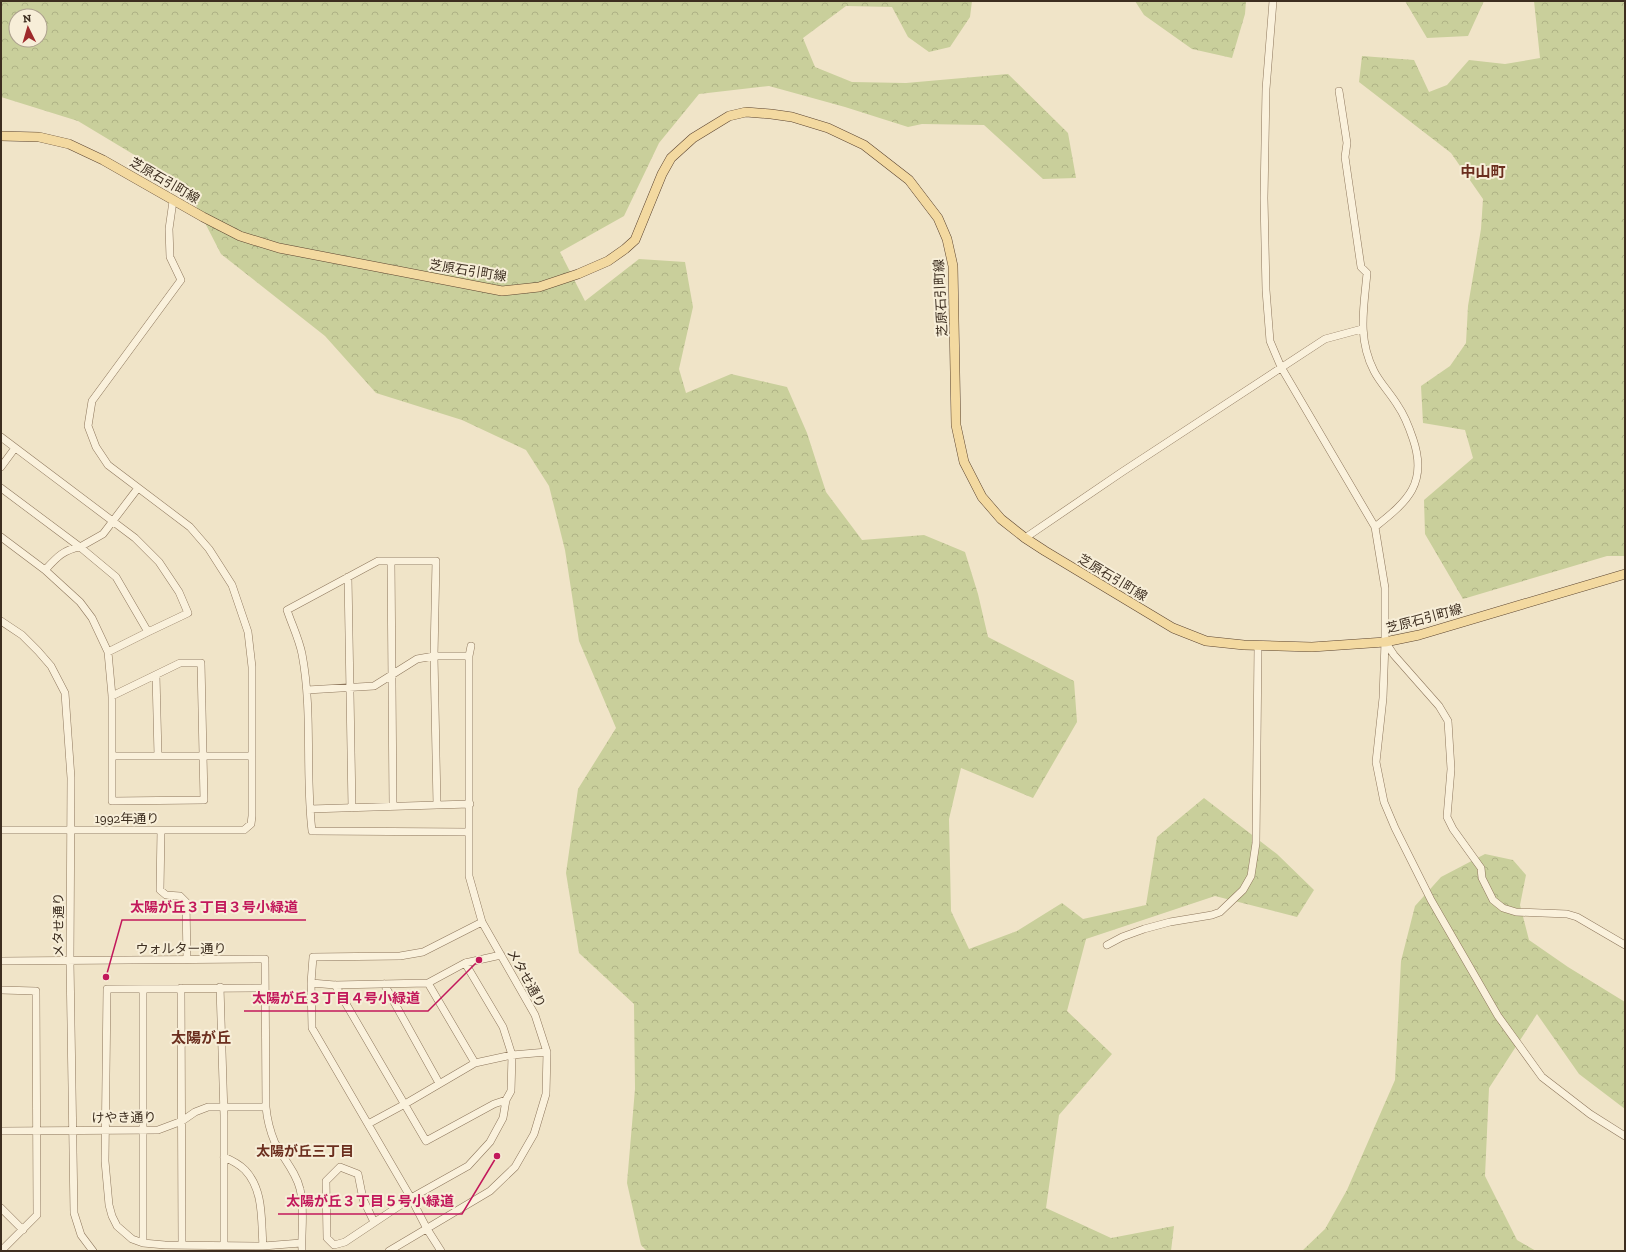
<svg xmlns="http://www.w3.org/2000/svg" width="1626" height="1252" font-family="'Zilla Slab','Noto Sans JP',serif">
	<defs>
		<pattern id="forest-crowns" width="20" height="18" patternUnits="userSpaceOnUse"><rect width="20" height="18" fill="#c9cf9b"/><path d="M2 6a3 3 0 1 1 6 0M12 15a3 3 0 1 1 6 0" fill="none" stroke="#aeb285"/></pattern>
	</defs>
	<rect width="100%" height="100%" fill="#f0e4c8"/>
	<path fill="url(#forest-crowns)" fill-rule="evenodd" d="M 1,1 L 972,1 L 970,17 L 950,47 L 929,52 L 908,37 L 892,7 L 846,6 L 803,38 L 815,67 L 852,82 L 906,83 L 1008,74 L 1068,133 L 1076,178 L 1043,179 L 984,125 L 922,124 L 908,127 L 845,107 L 769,86 L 699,94 L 659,143 L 624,216 L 560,252 L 585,301 L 639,259 L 685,262 L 693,307 L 679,369 L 686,393 L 731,374 L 787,387 L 807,433 L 826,492 L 862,540 L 924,535 L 965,552 L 978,594 L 988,637 L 1074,681 L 1077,722 L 1033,798 L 961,768 L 949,819 L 951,911 L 969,949 L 1017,931 L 1062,903 L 1083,919 L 1146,905 L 1157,837 L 1204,798 L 1277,854 L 1314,890 L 1297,917 L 1215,896 L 1086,939 L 1067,1011 L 1112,1054 L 1059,1115 L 1046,1208 L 1111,1238 L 1174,1226 L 1171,1251 L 647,1251 L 641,1245 L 627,1183 L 635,1089 L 634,1004 L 579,953 L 566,873 L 578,789 L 616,728 L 579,641 L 565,550 L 549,486 L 526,450 L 462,420 L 376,393 L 325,336 L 221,254 L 186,186 L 78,121 L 1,97 ZM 16,16 L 40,16 L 40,40 L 16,40 Z
		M 1135,1 L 1246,1 L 1245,14 L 1232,58 L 1192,49 L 1144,15 Z
		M 1405,1 L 1484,1 L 1468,36 L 1427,38 Z
		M 1534,1 L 1625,1 L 1625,556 L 1607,556 L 1463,599 L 1425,534 L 1424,500 L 1473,458 L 1465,430 L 1423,423 L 1421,386 L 1450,366 L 1466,343 L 1468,306 L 1481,229 L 1483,199 L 1451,153 L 1359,82 L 1362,56 L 1414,60 L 1429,92 L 1447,85 L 1469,60 L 1505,64 L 1540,58 Z
		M 1485,854 L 1513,860 L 1526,875 L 1520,905 L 1529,940 L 1568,967 L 1625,1002 L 1625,1109 L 1579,1074 L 1537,1014 L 1489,1088 L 1485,1176 L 1517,1240 L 1536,1251 L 1302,1251 L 1325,1229 L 1347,1190 L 1395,1080 L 1401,961 L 1415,906 L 1441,877 Z"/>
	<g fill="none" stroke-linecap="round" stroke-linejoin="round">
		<g stroke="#8d765c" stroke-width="8">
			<path id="minor" d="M 1273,1 L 1266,89 L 1264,198 L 1266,290 L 1270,341 L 1281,367 L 1375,527 L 1385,588 L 1385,642 L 1383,698 L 1376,762 L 1384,802 L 1395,828 L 1431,900 L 1498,1016 L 1542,1077 L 1590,1114 L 1625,1136
				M 1339,91 L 1347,143 L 1345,157 L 1361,267 L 1367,273 C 1364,307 1357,338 1374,371 C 1380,383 1391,394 1398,406 C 1405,416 1409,427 1413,439 C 1428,483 1408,501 1375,527
				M 1,437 L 135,538 L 159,562 L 179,592 L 188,613 L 148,632
				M 1,467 L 15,448
				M 1,488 L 80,547 L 103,534 L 138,488
				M 1,537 L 45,570
				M 1025,538 L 1122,472 L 1325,339 L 1362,329
				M 80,547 L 116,577 L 148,632 L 108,652 L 92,618 L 80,602 L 45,570 C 57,557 63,550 80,547 Z
				M 391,561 L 393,806
				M 348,577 L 352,808
				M 1,621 L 22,635 L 38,651 L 51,666 L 65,693 L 71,778 L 70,961 L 74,1213 L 81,1235 L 93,1251
				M 1386,643 L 1394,655 L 1439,706 L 1448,721 L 1451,769 L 1447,817 L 1453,829 L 1481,868 L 1482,878 L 1493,900 L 1503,908 L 1516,912 L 1567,914 L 1577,917 L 1625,945
				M 108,652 L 112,696 L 112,801 L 204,800 L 201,663 L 180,663 L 112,696
				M 156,675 L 158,756
				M 307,690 L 374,686 L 417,659 L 434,656 L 469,656
				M 112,756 L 252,756
				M 437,805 L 470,804
				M 310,809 L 437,805 L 434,656 L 436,561 L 378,561 L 287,610 C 292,625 299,639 302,654 C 313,712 305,773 312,831 L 469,832
				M 1,830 L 244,830 L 251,824 L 252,816 L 252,667 L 248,632 L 232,585 L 209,549 L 190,527 L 108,465 L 96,447 L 88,426 L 92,401 L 181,280 L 170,257 L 169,229 L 173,201
				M 161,830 L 160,890 L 166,895 L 180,896 L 186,902 L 187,960
				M 1107,945 L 1122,937 L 1144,929 L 1170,922 L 1212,915 L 1220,912 L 1243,890 L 1251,876 L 1256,843 L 1258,646
				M 1,961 L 265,959 L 266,1107 C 267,1119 270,1131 275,1143 C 283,1158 296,1172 300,1189 C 305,1208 301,1231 302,1251
				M 311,983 L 335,985 L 428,983 L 465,963 L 501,955
				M 428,983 L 475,1063
				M 384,984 L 439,1083
				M 335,985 L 426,1141 L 494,1104 L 506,1100
				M 220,987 L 224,1115 L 224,1245
				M 181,988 L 182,1245
				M 265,988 L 107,989 L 105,1161 L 109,1205 L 112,1216 L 117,1226 L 132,1239 L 143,1243 L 165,1245 L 263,1246 L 301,1243
				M 143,989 L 143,1243
				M 1,990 L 36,991 L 37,1215 L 1,1251
				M 368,1124 L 405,1104 L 475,1063 L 512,1055 L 547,1052
				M 1,1131 L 158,1130 L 182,1121 L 195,1112 L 208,1107 L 266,1107
				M 224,1157 C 231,1160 239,1164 245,1170 C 264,1190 261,1220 263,1246
				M 301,1204 L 326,1202
				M 1,1208 L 23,1230
				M 374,1222 L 363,1199 L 358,1174 L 340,1167 L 326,1181 L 327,1238 L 334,1245 L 345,1242 L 411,1198 L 468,1166 L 490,1142 L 503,1118 L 506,1100 L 511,1091 L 512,1055 L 503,1027 L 465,963
				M 389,1251 L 490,1191 L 515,1167 L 534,1134 L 546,1094 L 547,1052 L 535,1015 L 482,922 L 469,876 L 469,656 L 471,646
				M 441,1251 L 427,1229 L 411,1198 L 312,1028 L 311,983 L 313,957 L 400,956 L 423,952 L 482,922"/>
		</g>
		<g stroke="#5b4430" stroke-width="10">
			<path id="major" d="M 1,136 L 39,137 L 69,144 L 103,160 L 203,217 L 240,236 L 279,248 L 502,291 L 539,287 L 578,274 L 608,261 L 625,249 L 635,240 L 662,174 L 671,158 L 693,138 L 729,116 L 746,112 L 771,114 L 792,117 L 828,128 L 864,145 L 909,180 L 938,218 L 947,239 L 953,266 L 956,425 L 964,462 L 982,497 L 1001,519 L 1025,538 L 1045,551 L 1173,628 L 1206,641 L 1244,645 L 1312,647 L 1385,642 L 1419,635 L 1625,574"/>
		</g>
		<use href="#minor" stroke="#faf1dc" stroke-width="7"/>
		<use href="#major" stroke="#f3d9a0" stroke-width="9"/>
	</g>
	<g text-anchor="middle" stroke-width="4" stroke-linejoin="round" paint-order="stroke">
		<g font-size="13" fill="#3d2e20" stroke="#f7eed8">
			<text transform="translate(165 180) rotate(30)" y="5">芝原石引町線</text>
			<text transform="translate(468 270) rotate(9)" y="5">芝原石引町線</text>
			<text transform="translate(940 298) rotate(-93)" y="5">芝原石引町線</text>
			<text transform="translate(1113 577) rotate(31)" y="5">芝原石引町線</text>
			<text transform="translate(1424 618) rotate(-15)" y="5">芝原石引町線</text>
			<text x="127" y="823">1992年通り</text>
			<text transform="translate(58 925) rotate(-90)" y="5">メタせ通り</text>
			<text x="181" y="953">ウォルター通り</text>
			<text transform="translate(527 978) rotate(61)" y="5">メタせ通り</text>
			<text transform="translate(124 1117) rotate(-1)" y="5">けやき通り</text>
		</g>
		<g font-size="14" font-weight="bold" fill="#6b2e1e" stroke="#f7eed8">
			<text x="305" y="1156">太陽が丘三丁目</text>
		</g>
		<g font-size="15" font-weight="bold" fill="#6b2e1e" stroke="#f7eed8">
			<text x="1483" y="177">中山町</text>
			<text x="201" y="1043">太陽が丘</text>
		</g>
	</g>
	<path fill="none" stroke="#c2185b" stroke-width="1.5" d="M106 977L122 920H306M479 960L428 1011H244M497 1156L462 1214H278"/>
	<g fill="#c2185b" stroke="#f7eed8" stroke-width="1.5">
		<circle cx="106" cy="977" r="4"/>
		<circle cx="479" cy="960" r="4"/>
		<circle cx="497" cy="1156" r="4"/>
	</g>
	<g font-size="14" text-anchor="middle" font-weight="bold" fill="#c2185b" stroke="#f7eed8" stroke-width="4" stroke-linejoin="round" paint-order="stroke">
		<text x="214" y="912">太陽が丘３丁目３号小緑道</text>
		<text x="336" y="1003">太陽が丘３丁目４号小緑道</text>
		<text x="370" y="1206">太陽が丘３丁目５号小緑道</text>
	</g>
	<rect width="1626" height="1252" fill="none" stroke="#3d2e20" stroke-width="4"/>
	<g transform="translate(28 28) rotate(355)"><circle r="19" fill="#f7eed8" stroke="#ada18e"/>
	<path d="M0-3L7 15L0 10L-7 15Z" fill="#9e2a2b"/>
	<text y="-6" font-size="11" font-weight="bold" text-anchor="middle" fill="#3d2e20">N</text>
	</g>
</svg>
